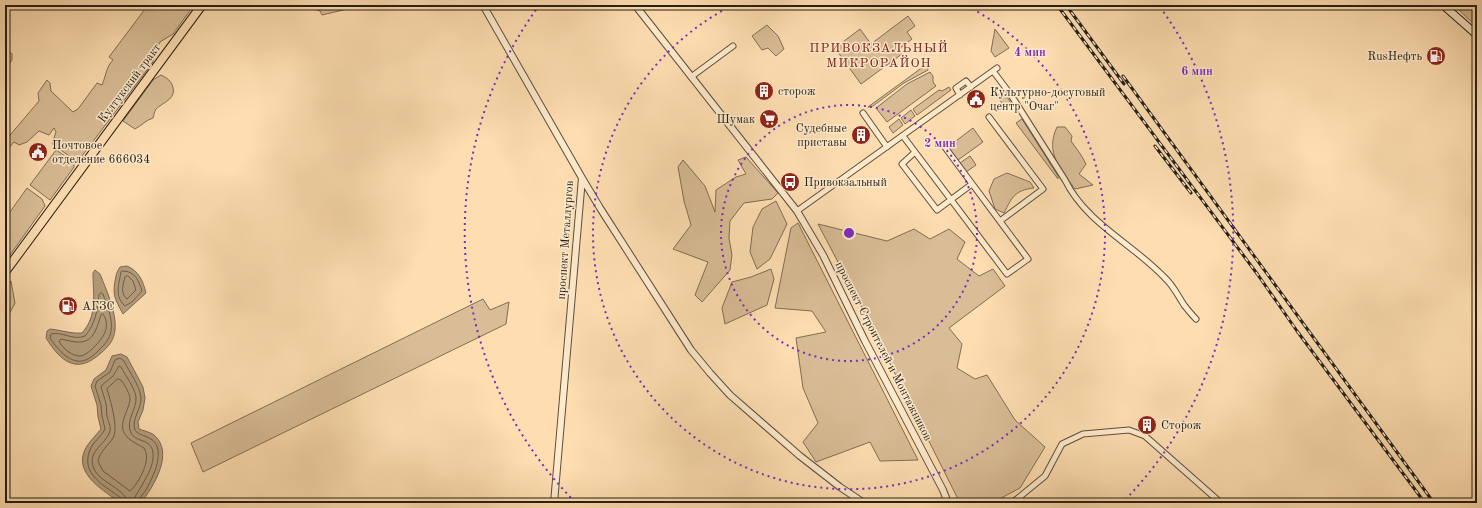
<svg xmlns="http://www.w3.org/2000/svg" width="1482" height="508" font-family="'Old Standard TT',serif">
	<rect width="100%" height="100%" fill="#fedeb1"/>
	<filter id="stains"><feTurbulence type="fractalNoise" baseFrequency=".005" numOctaves="4"/><feColorMatrix values="0 0 0 0 .2 0 0 0 0 .09 0 0 0 0 .02 0 0 0 .5 -.17"/></filter>
	<radialGradient id="worn" r=".72"><stop offset=".6" stop-color="#630" stop-opacity="0"/><stop offset="1" stop-color="#630" stop-opacity=".3"/></radialGradient>
	<path fill="#d9bd96" stroke="#7f6e56" d="M 148,5 L 194,5 L 173,34 L 160,42 L 153,57 L 153,62 L 79,160 L 75,160 L 52,144 L 56,132 L 54,128 L 49,135 L 39,131 L 27,142 L 19,145 L 14,142 L 5,152 L 5,141 L 39,101 L 38,93 L 47,80 L 50,83 L 51,91 L 73,112 L 78,109 L 97,83 L 102,85 C 106,76 106,67 113,60 L 109,57 Z
		M 311,5 L 351,5 L 343,10 L 322,15 L 320,11 L 312,8 Z
		M 1454,5 L 1477,5 L 1477,27 Z
		M 908,16 L 915,26 L 907,32 L 912,39 L 899,49 L 902,54 L 861,84 L 835,48 L 860,29 L 871,44 Z
		M 767,25 L 778,36 L 784,49 L 776,56 L 768,48 L 762,50 L 752,36 Z
		M 995,29 L 1009,48 L 995,57 L 991,51 Z
		M 5,47 L 12,54 L 12,60 L 5,70 Z
		M 927,64 L 928,70 L 904,83 L 873,106 L 868,107 Z
		M 930,72 L 933,76 L 933,82 L 936,86 L 887,122 L 876,108 L 907,84 Z
		M 161,75 C 167,78 172,81 173,88 C 176,99 162,103 156,109 C 154,112 154,115 153,118 C 146,120 141,126 135,129 L 123,121 L 153,80 Z
		M 949,87 L 951,90 L 917,115 L 913,109 L 939,90 L 942,91 Z
		M 1003,91 L 1011,103 L 1005,107 L 997,96 Z
		M 911,110 L 915,116 L 905,124 L 901,118 Z
		M 899,119 L 903,125 L 893,133 L 889,127 Z
		M 1022,119 L 1058,176 L 1058,179 L 1016,123 Z
		M 1057,127 L 1065,127 L 1072,136 L 1071,141 L 1081,155 L 1086,164 L 1079,174 L 1093,185 L 1075,189 C 1060,168 1045,153 1057,127 Z
		M 973,128 L 983,142 L 958,160 L 948,147 Z
		M 56,150 L 74,162 L 74,167 L 50,200 L 30,185 Z
		M 970,156 L 976,165 L 966,172 L 960,163 Z
		M 746,157 L 778,193 L 772,199 L 744,203 L 730,221 L 729,238 L 732,255 L 730,270 L 702,302 L 695,295 L 708,262 L 673,249 L 691,225 L 684,201 L 678,167 L 683,160 L 705,186 L 715,212 L 716,190 L 736,177 L 746,174 L 738,160 Z
		M 1007,173 L 1030,182 L 1034,188 C 1015,190 1012,197 1004,213 L 995,209 L 989,191 L 994,179 Z
		M 27,188 L 42,199 L 45,206 L 5,262 L 5,219 Z
		M 776,201 L 787,224 L 770,259 L 757,269 L 750,252 L 753,227 L 762,209 Z
		M 798,223 L 918,460 L 880,461 L 870,442 L 816,462 L 803,442 L 818,423 L 803,388 L 796,338 L 826,332 L 812,311 L 775,308 L 791,228 Z
		M 818,224 L 887,241 L 914,229 L 930,239 L 949,229 L 965,242 L 957,259 L 979,276 L 993,269 L 1005,286 L 949,328 L 962,344 L 957,368 L 975,379 L 987,375 L 1015,420 L 1045,447 L 1020,488 L 992,503 L 960,503 L 858,300 Z
		M 771,269 L 774,279 L 767,305 L 725,324 L 722,308 L 732,282 L 751,277 Z
		M 11,281 L 15,303 L 5,322 L 5,289 Z
		M 483,299 L 490,310 L 509,302 L 506,324 L 203,472 L 191,443 Z"/>
	<path fill="#b49d7c" stroke="#7b6a53" d="M 127,266 C 139,271 143,281 146,293 L 123,314 C 114,297 112,295 116,276 C 117,272 118,270 120,267 Z
		M 95,270 L 100,274 C 106,289 117,313 115,330 C 114,340 109,346 101,353 C 77,375 61,362 46,338 L 47,331 L 50,329 C 61,330 71,334 82,333 C 98,315 93,295 93,273 Z
		M 121,354 L 127,357 L 143,387 L 145,398 L 143,410 L 138,422 L 139,429 C 144,431 150,432 154,435 C 175,453 153,487 141,503 L 121,503 L 118,501 C 101,489 71,471 87,446 C 91,440 97,434 101,429 L 98,417 L 97,405 L 91,386 L 94,379 L 106,370 L 112,356 Z"/>
	<g fill="none" stroke-linecap="round" stroke-linejoin="round">
		<path stroke="#6c5e48" stroke-width="1" d="M 123,271 C 135,271 139,281 142,291 L 132,302 L 125,306 C 114,296 119,285 121,272 Z
			M 128,276 L 133,281 L 136,290 L 127,299 C 120,293 123,285 125,277 Z
			M 101,293 L 103,294 C 107,306 113,318 111,331 C 110,339 105,344 100,349 C 95,354 89,360 82,361 C 68,363 56,347 50,338 L 51,334 C 62,331 73,341 85,336 C 95,325 98,309 99,295 Z
			M 103,314 C 112,327 102,340 92,349 C 89,352 85,355 81,356 C 73,357 62,348 59,341 L 61,339 C 88,346 93,342 101,315 Z
			M 118,379 L 121,380 C 125,386 130,393 130,400 C 129,406 126,412 124,418 C 118,436 132,441 144,448 C 152,459 139,483 130,491 L 103,471 L 98,461 C 100,451 108,446 113,438 C 119,428 110,399 107,389 Z
			M 122,503 L 121,498 C 105,486 80,474 90,450 C 93,442 101,437 105,429 L 102,416 L 101,405 L 95,386 L 97,381 L 110,372 L 115,360 L 120,358 L 124,361 C 129,372 139,384 141,397 C 142,408 131,419 135,430 C 139,438 161,434 158,458 C 157,469 151,480 146,490 C 143,494 139,498 138,503
			M 127,503 C 127,489 100,483 94,469 C 86,451 106,445 110,431 C 111,426 108,421 107,416 C 106,412 107,408 106,404 C 105,398 102,392 101,386 L 113,376 L 119,366 L 121,367 C 126,377 134,386 136,397 C 137,410 125,420 131,433 C 137,444 155,437 153,459 C 152,468 146,478 141,487 C 138,493 134,496 133,503"/>
		<g stroke="#5b4e3c" stroke-width="7">
			<path id="minor" d="M 993,71 L 1011,95 L 1065,180 C 1086,223 1133,244 1165,278 C 1173,285 1178,296 1184,305 C 1188,310 1192,315 1196,319
				M 691,77 L 733,46
				M 960,95 L 956,88 L 966,81 L 971,87
				M 863,113 L 887,147
				M 989,117 L 1043,189 L 1000,221
				M 903,136 L 1007,274 L 1028,259 L 944,146
				M 915,152 L 902,164 L 937,210 L 972,184
				M 797,211 L 997,68
				M 1012,503 L 1045,476 L 1062,444 L 1083,434 L 1129,430 L 1145,436 L 1221,503"/>
		</g>
		<g stroke="#5b4e3c" stroke-width="8">
			<path id="tertiary" d="M 483,5 L 582,178 L 554,503
				M 635,5 L 797,211 L 823,255 L 865,341 L 943,490 L 948,503
				M 582,178 L 600,208 L 691,350 L 710,373 L 730,395 L 800,456 L 840,487 L 864,503"/>
		</g>
		<g stroke="#251e15" stroke-width="9">
			<path id="secondary" d="M 1443,5 L 1477,35"/>
		</g>
		<g stroke="#251e15" stroke-width="10">
			<path id="primary" d="M 5,272 L 202,5"/>
		</g>
		<use href="#minor" stroke="#feeacc" stroke-width="5"/>
		<use href="#tertiary" stroke="#feeacc" stroke-width="6"/>
		<use href="#secondary" stroke="#feeacc" stroke-width="7"/>
		<use href="#primary" stroke="#fedeb1" stroke-width="8"/>
		<g stroke="#251e15" stroke-width="3">
			<path id="rail" d="M 1057,5 L 1258,275 L 1297,331 L 1425,503
				M 1066,5 L 1124,84
				M 1123,76 L 1434,503
				M 1155,146 L 1191,193"/>
		</g>
		<use href="#rail" stroke="#feeacc" stroke-width="1.5" stroke-dasharray="4.5" stroke-linecap="butt"/>
	</g>
	<g fill="none" stroke="#7b2cbf" stroke-width="2" stroke-dasharray="2 4">
		<circle cx="849" cy="233" r="128"/>
		<path d="M967 6A256 256 0 1 1 731 6"/>
		<path d="M575 502A384 384 0 0 1 538 7M1160 7A384 384 0 0 1 1123 502"/>
	</g>
	<defs>
		<g id="fuel-disc" transform="scale(1)"><circle r="9.5" fill="#8f2418" stroke="#feeacc"/><path d="M-5.5-6h7V0h2V4h1.3V-2.5L3-4.5l.8-.8L6-3V5H2.5V1h-1V6h-7ZM-4.2-4.7v3.2H.2V-4.7Z" fill="#fff"/></g>
		<g id="building-disc" transform="scale(1)"><circle r="9.5" fill="#8f2418" stroke="#feeacc"/><path d="M-4-6H4V6H1V3H-1V6H-4ZM-2.5-4.3h1.7v1.8h-1.7ZM.8-4.3h1.7v1.8H.8ZM-2.5-1h1.7V.8h-1.7ZM.8-1h1.7V.8H.8Z" fill="#fff"/></g>
		<g id="civic-disc" transform="scale(1)"><circle r="9.5" fill="#8f2418" stroke="#feeacc"/><path d="M-.6-6.5H3V-4.5H.6V-3L4-1V1h2V6H-6V1h2V-1L-.6-3ZM-1.2 2.5V6h2.4V2.5Z" fill="#fff"/></g>
		<g id="supermarket-disc" transform="scale(1)"><circle r="9.5" fill="#8f2418" stroke="#feeacc"/><path d="M-6-5.5h2.5l.6 2H6L4.5 2H-2.5L-4.4-4H-6ZM-1.5 3.2a1.3 1.3 0 1 0 .1 0ZM3 3.2a1.3 1.3 0 1 0 .1 0Z" fill="#fff"/></g>
		<g id="bus-disc" transform="scale(1)"><circle r="9.5" fill="#8f2418" stroke="#feeacc"/><path d="M-5-6H5V4H4V6H2V4H-2V6H-4V4H-5ZM-3.5-4V0h7V-4ZM-3.5 1.2v1.5H-2V1.2ZM2 1.2v1.5H3.5V1.2Z" fill="#fff"/></g>
	</defs>
	<g fill-rule="evenodd">
		<use href="#fuel-disc" x="1436" y="56"/>
		<use href="#building-disc" x="764" y="91"/>
		<use href="#civic-disc" x="976" y="99"/>
		<use href="#supermarket-disc" x="769" y="119"/>
		<use href="#building-disc" x="861" y="135"/>
		<use href="#civic-disc" x="38" y="152"/>
		<use href="#bus-disc" x="790" y="182"/>
		<use href="#fuel-disc" x="68" y="306"/>
		<use href="#building-disc" x="1147" y="425"/>
	</g>
	<g text-anchor="middle" stroke-width="3" stroke-linejoin="round" paint-order="stroke">
		<g font-size="12" fill="#251e15" stroke="#feeacc" text-anchor="start">
			<text x="1422" y="60" text-anchor="end">RusНефть</text>
			<text x="778" y="95">сторож</text>
			<text x="990" y="96">Культурно-досуговый<tspan x="990" dy="14">центр "Очаг"</tspan></text>
			<text x="755" y="123" text-anchor="end">Шумак</text>
			<text x="847" y="132" text-anchor="end">Судебные<tspan x="847" dy="14">приставы</tspan></text>
			<text x="52" y="149">Почтовое<tspan x="52" dy="14">отделение 666034</tspan></text>
			<text x="804" y="186">Привокзальный</text>
			<text x="82" y="310">АГЗС</text>
			<text x="1161" y="429">Сторож</text>
		</g>
		<g font-size="12" fill="#251e15" stroke="#feeacc">
			<text transform="translate(129 83) rotate(-53)" y="4">Култукский тракт</text>
			<text transform="translate(565 240) rotate(-86)" y="4">проспект Металлургов</text>
			<text transform="translate(884 351) rotate(63)" y="4">проспект Строителей и Монтажников</text>
		</g>
		<g font-size="13" letter-spacing="1" fill="#7a1f14" stroke="#feeacc">
			<text x="879" y="52">ПРИВОКЗАЛЬНЫЙ<tspan x="879" dy="15">МИКРОРАЙОН</tspan></text>
		</g>
	</g>
	<circle cx="849" cy="233" r="6" fill="#7b2cbf" stroke="#feeacc" stroke-width="2"/>
	<g font-size="12" text-anchor="middle" font-weight="bold" fill="#7b2cbf" stroke="#feeacc" stroke-width="3" stroke-linejoin="round" paint-order="stroke">
		<text x="1030" y="56">4 мин</text>
		<text x="1197" y="75">6 мин</text>
		<text x="940" y="147">2 мин</text>
	</g>
	<rect width="1482" height="508" fill="none" stroke="#fedeb1" stroke-width="20"/>
	<rect x="6" y="6" width="1470" height="496" fill="none" stroke="#251e15" stroke-width="2"/>
	<rect x="10" y="10" width="1462" height="488" fill="none" stroke="#251e15"/>
	<rect width="100%" height="100%" filter="url(#stains)"/>
	<rect width="100%" height="100%" fill="url(#worn)"/>
</svg>
